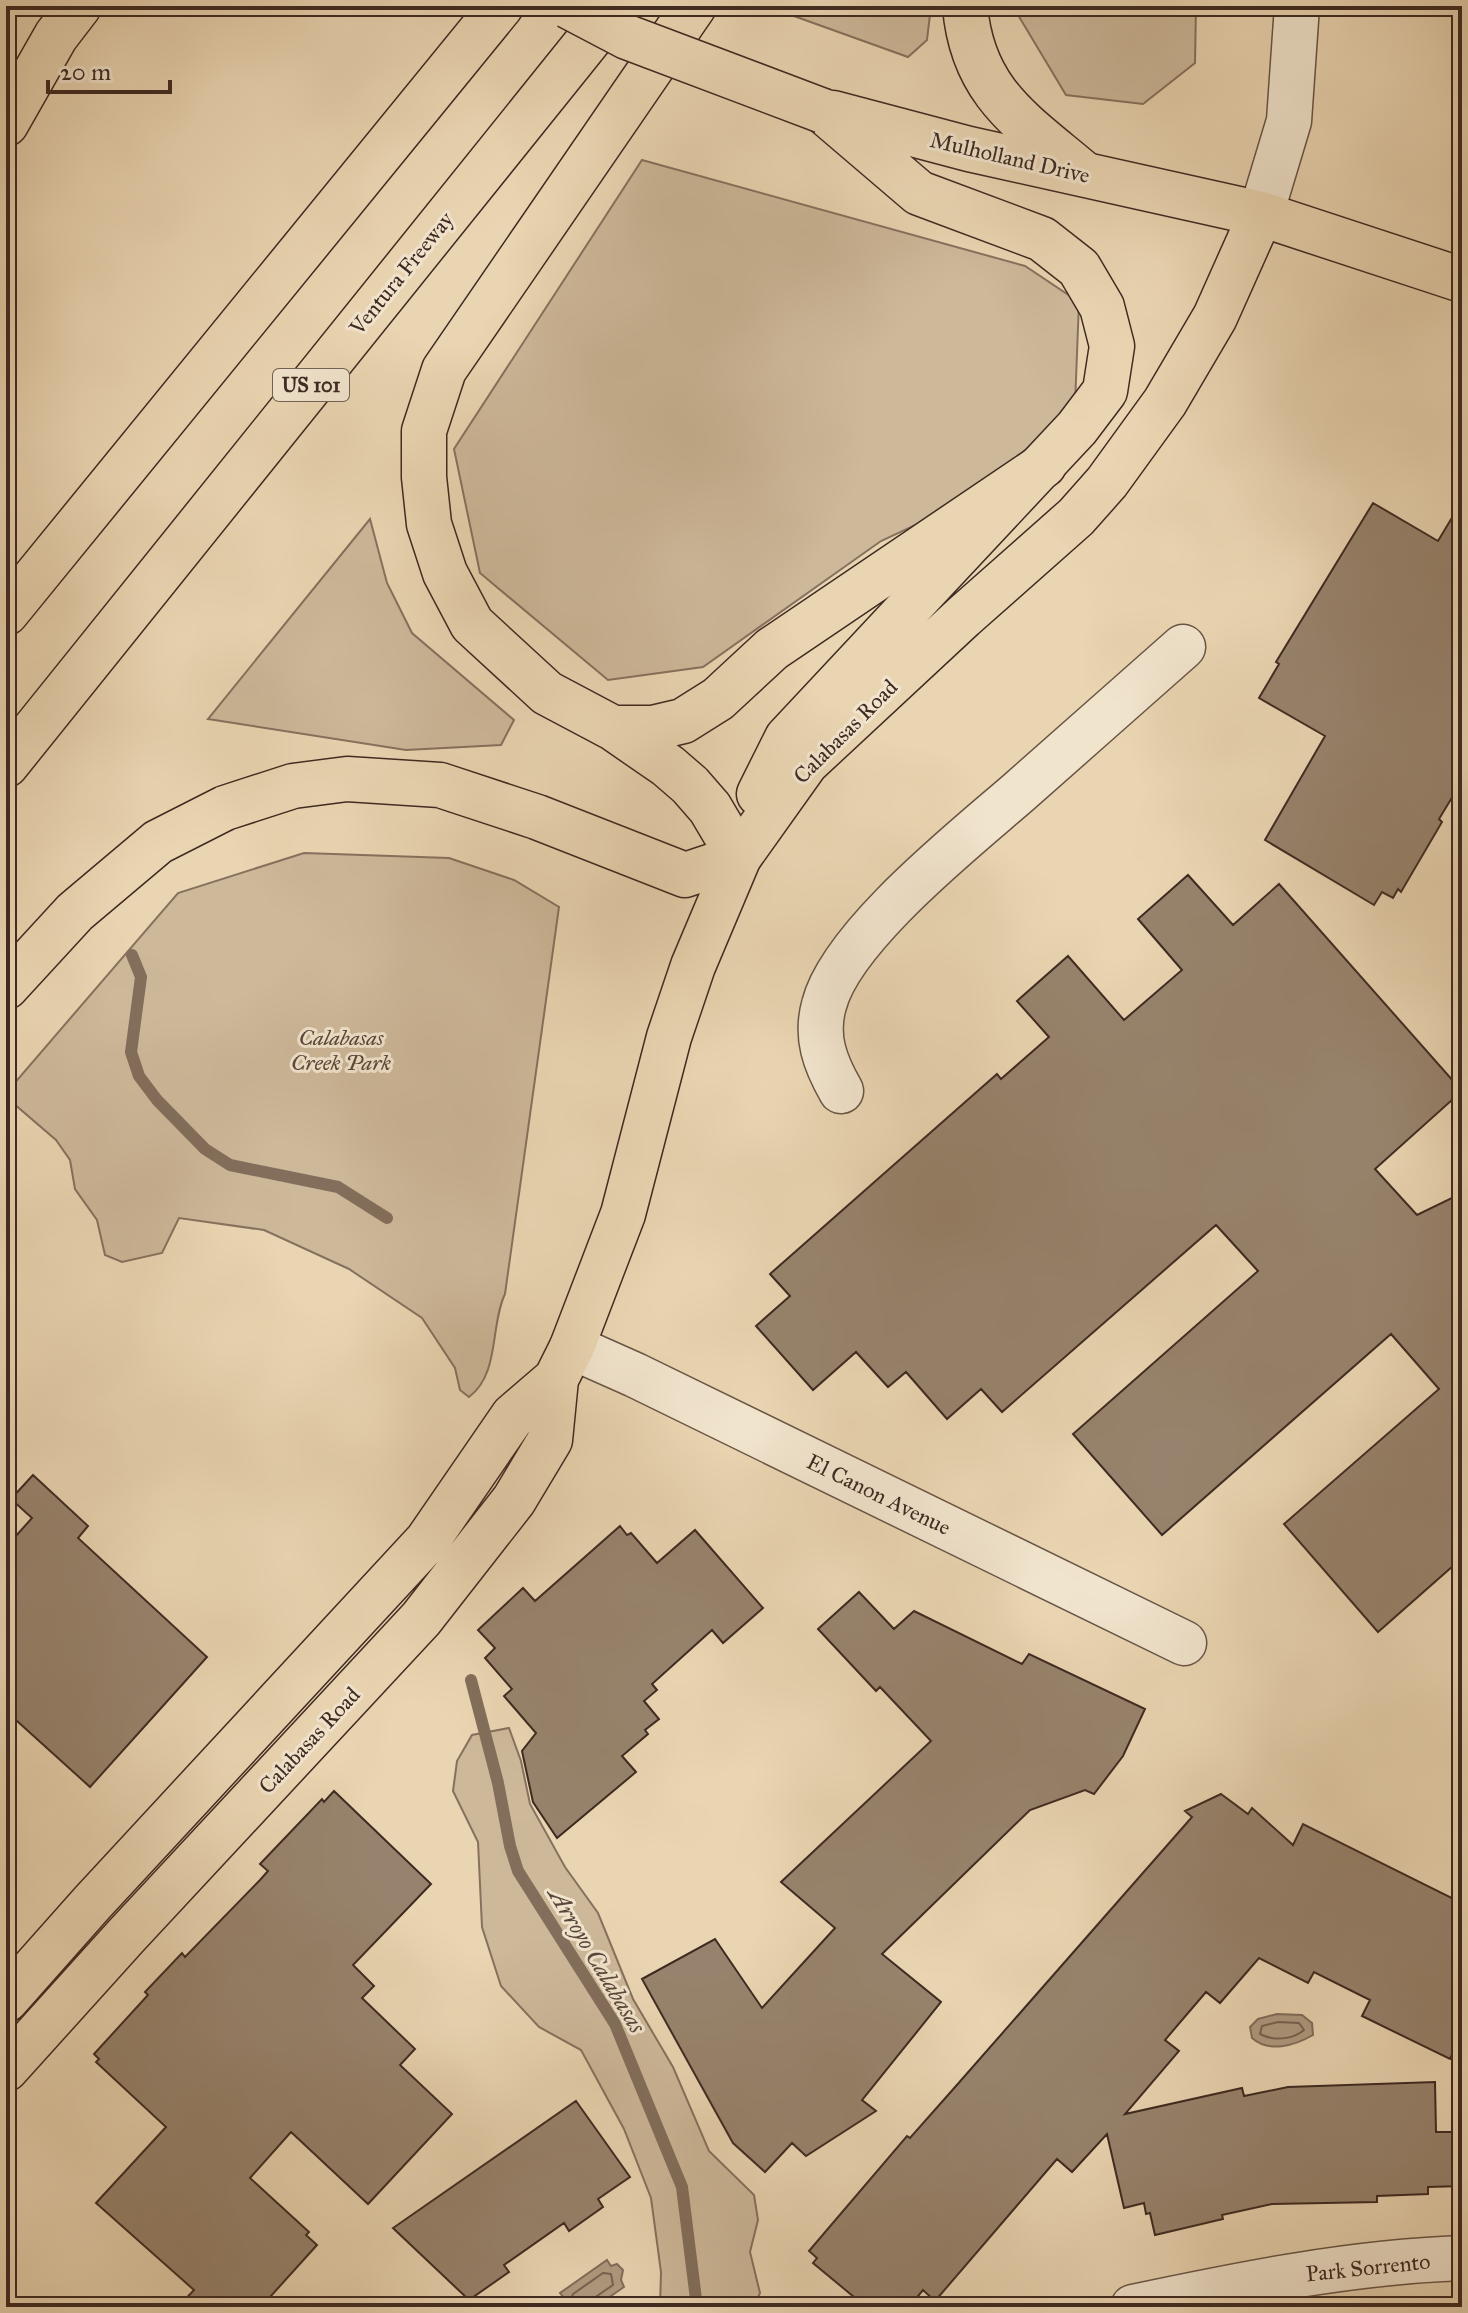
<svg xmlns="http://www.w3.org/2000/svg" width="1468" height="2313" font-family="'IM FELL Great Primer',serif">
	<rect width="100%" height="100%" fill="#ead5b2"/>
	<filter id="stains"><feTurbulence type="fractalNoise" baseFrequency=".0025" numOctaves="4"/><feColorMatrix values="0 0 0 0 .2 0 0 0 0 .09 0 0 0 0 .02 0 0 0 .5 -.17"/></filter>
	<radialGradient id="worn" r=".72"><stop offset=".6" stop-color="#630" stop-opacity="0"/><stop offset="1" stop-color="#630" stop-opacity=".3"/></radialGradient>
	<path fill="#cdb89a" stroke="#86715e" stroke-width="2" d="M 766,6 L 931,6 L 927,40 L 908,57 Z
		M 1015,6 L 1196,6 L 1195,63 L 1143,104 L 1066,95 L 1015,10 Z
		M 642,160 L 1025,266 L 1079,302 L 1075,405 L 973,498 L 881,541 L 703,667 L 608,680 L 480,573 L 454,449 Z
		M 370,519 L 387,583 L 412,633 L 514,720 L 501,745 L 406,750 L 208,719 Z
		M 304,853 L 449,858 L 514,880 L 559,907 L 505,1294 C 490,1325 500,1374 469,1397 L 460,1390 L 455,1368 L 422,1318 L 349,1269 L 264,1230 L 179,1218 L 162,1253 L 122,1262 L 105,1255 L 97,1220 L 75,1189 L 70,1160 L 56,1140 L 6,1097 L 6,1093 L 178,893 Z
		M 509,1728 L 521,1761 L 530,1804 L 565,1867 L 598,1913 L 633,1999 L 673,2067 L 709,2151 L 754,2195 L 758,2220 L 750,2252 L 760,2293 L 754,2307 L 660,2307 L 661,2272 L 651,2198 L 624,2129 L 581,2050 L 539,2027 L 501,1986 L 482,1927 L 478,1842 L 453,1791 L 457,1761 L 472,1735 Z"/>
	<path fill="#b09b81" stroke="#826e5b" stroke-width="2" d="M 1277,2014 L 1302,2015 L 1312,2023 L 1313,2035 C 1294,2046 1269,2053 1252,2038 L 1250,2027 L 1258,2019 Z
		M 607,2260 L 611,2266 L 617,2264 L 623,2270 L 621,2280 L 624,2287 L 595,2307 L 562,2307 L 561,2305 L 564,2298 L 560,2293 Z"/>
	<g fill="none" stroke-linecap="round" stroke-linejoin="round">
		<path stroke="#776252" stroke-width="2" d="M 1278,2022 L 1299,2023 L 1304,2030 C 1292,2040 1273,2041 1260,2034 L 1262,2026 Z
			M 568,2307 L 573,2294 L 603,2273 L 611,2274 L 613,2285 L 594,2298 L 592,2307"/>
		<path stroke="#826e5b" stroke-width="12" d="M 132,955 L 141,977 L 131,1052 L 139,1076 L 157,1100 L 205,1149 L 230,1165 L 338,1187 L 387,1218
			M 471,1680 L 498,1783 L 510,1846 L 518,1871 L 615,2024 L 682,2187 L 697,2307"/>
	</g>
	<path fill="#97836d" stroke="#3e2a22" stroke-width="2" d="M 1462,501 L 1462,781 L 1439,819 L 1442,822 L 1401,892 L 1398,889 L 1393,898 L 1382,892 L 1374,905 L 1265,840 L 1325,736 L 1259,698 L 1279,664 L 1276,662 L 1373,503 L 1438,541 Z
		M 1188,875 L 1233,925 L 1279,884 L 1462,1091 L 1375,1169 L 1417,1215 L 1462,1193 L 1462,1558 L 1378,1632 L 1284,1524 L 1439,1389 L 1391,1334 L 1162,1535 L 1073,1434 L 1258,1271 L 1216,1225 L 1002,1412 L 981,1389 L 947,1419 L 906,1372 L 888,1387 L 856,1352 L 813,1390 L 756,1326 L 790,1296 L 770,1274 L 997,1074 L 1001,1079 L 1049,1037 L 1017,1001 L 1068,956 L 1124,1020 L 1182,970 L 1138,919 Z
		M 33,1475 L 88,1526 L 78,1538 L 207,1657 L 90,1787 L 6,1711 L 6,1547 L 32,1518 L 11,1499 Z
		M 620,1526 L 627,1535 L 631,1533 L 657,1563 L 695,1530 L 763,1608 L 723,1643 L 712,1630 L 652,1684 L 657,1690 L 644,1701 L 659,1719 L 645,1730 L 648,1734 L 622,1756 L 636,1772 L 557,1838 L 533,1802 L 522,1751 L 536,1733 L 504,1696 L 512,1689 L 485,1658 L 495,1648 L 478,1630 L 523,1588 L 535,1601 Z
		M 859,1592 L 894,1629 L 914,1611 L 1022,1664 L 1029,1654 L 1145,1709 L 1123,1756 L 1094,1794 L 1085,1790 L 1030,1810 L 882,1954 L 941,2002 L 862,2100 L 876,2111 L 806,2156 L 792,2143 L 765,2172 L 733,2143 L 642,1979 L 715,1939 L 762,2008 L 835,1928 L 781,1882 L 931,1741 L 880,1687 L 876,1691 L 818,1629 Z
		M 334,1791 L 431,1884 L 353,1965 L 374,1986 L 362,1998 L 415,2049 L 400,2065 L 452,2114 L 368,2204 L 291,2132 L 250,2178 L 309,2232 L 306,2235 L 317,2245 L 261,2307 L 178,2307 L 194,2290 L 96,2203 L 166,2127 L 96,2062 L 99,2059 L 94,2054 L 148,1995 L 145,1992 L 182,1953 L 185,1957 L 260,1880 L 268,1871 L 260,1864 L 322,1799 L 324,1802 Z
		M 1221,1794 L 1248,1814 L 1252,1808 L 1293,1845 L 1303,1824 L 1462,1903 L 1462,2034 L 1450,2059 L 1362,2016 L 1370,2000 L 1314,1972 L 1308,1983 L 1259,1958 L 1220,2003 L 1206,1992 L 1165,2040 L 1179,2051 L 1125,2114 L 1242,2088 L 1244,2096 L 1288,2087 L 1435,2082 L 1436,2132 L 1462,2132 L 1462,2186 L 1428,2187 L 1428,2194 L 1377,2196 L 1377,2202 L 1272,2204 L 1222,2215 L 1223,2219 L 1155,2235 L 1150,2213 L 1146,2214 L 1144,2203 L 1124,2208 L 1107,2134 L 1072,2172 L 1057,2159 L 935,2301 L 923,2290 L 909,2307 L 866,2307 L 813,2263 L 817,2258 L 809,2251 L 907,2136 L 910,2138 L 956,2086 L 1192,1817 L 1185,1811 Z
		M 576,2101 L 630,2177 L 598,2199 L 603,2207 L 569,2231 L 564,2223 L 504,2265 L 509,2272 L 469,2300 L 393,2228 Z"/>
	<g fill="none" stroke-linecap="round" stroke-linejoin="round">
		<g stroke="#695546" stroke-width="47">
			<path id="minor" d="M 1261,214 L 1289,121 L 1297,6
				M 841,1091 C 825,1063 815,1037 824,1005 C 841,937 965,839 1019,792 C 1074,744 1128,695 1183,647
				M 572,1347 L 635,1375 L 1184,1643
				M 1133,2307 C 1242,2284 1351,2262 1462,2258"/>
		</g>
		<g stroke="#3e2a22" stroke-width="47">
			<path id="major" d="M 833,113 L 969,149 L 1261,214 L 1462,280
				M 6,124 L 56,36 L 79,6
				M 759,794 L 787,738 L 1077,428 L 1105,391 L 1112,346 L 1102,307 L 1079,268 L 1042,239 L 919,193 L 823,111
				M 6,2000 L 92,1903 L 427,1541 L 513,1416 L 556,1379
				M 6,2069 L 126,1936 L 421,1619 L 514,1500 L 550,1440 L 556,1379 L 572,1347 L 623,1214 L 669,1037 L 693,966 L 739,857 L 806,763 L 963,617 L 1076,517 L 1107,482 L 1165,402 L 1215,317 L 1261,214"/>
		</g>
		<g stroke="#3e2a22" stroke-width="47">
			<path id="highway" d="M 965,6 C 972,93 1023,122 1084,174
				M 6,613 L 501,6
				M 613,728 L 653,728 L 683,721 L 718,699 L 772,649 L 1044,465
				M 6,765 L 616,6
				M 6,987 L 75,912 L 158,842 L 225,808 L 293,786 L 347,779 L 440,785 L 537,817 L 685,875 L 739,857 L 710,808 L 690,785 L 668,766 L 613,728 L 547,693 L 472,624 L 445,573 L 429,524 L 424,477 L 424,431 L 444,370 L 694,6"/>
		</g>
		<use href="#minor" stroke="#f1e4cd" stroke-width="44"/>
		<use href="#major" stroke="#ead5b2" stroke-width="44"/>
		<use href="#highway" stroke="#ead5b2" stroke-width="44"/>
		<g stroke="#3e2a22" stroke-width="47" stroke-linecap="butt">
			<path id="major-bridge" d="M 568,6 L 627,37 L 823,111"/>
		</g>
		<use href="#major-bridge" stroke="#ead5b2" stroke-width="44"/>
	</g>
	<g text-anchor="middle" stroke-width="6" stroke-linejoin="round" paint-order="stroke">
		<rect fill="#f1e4cd" stroke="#746255" stroke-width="2" x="273" y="369" width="76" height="32" rx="6"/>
		<g font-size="20" font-weight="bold" fill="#3e2a22">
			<text x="311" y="392">US 101</text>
		</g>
		<g font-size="22" fill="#3e2a22" stroke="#f1e4cd">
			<text transform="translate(1010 157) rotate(13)" y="8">Mulholland Drive</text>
			<text transform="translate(401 273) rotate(-51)" y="8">Ventura Freeway</text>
			<text transform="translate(845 731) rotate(-45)" y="8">Calabasas Road</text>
			<text transform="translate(879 1494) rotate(26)" y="8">El Canon Avenue</text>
			<text transform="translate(309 1740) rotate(-47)" y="8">Calabasas Road</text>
			<text transform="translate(1368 2267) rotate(-6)" y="8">Park Sorrento</text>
		</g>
		<g font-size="22" font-style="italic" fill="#5b463a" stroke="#f1e4cd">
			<text x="341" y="1045">Calabasas<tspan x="341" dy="25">Creek Park</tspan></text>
		</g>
		<g font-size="24" font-style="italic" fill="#5a463a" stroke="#f1e4cd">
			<text transform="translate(597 1960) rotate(59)" y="8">Arroyo Calabasas</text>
		</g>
	</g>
	<rect width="1468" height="2313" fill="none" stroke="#ead5b2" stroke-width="32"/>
	<rect x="8" y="8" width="1452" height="2297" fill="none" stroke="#3e2a22" stroke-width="4"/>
	<rect x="16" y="16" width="1436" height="2281" fill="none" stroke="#3e2a22" stroke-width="2"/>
	<path d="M48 80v12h122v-12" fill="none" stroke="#3e2a22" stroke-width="4"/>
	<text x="60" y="80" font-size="24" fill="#3e2a22" stroke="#f1e4cd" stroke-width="6" paint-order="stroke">20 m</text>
	<rect width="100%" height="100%" filter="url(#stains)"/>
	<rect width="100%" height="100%" fill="url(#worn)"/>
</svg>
